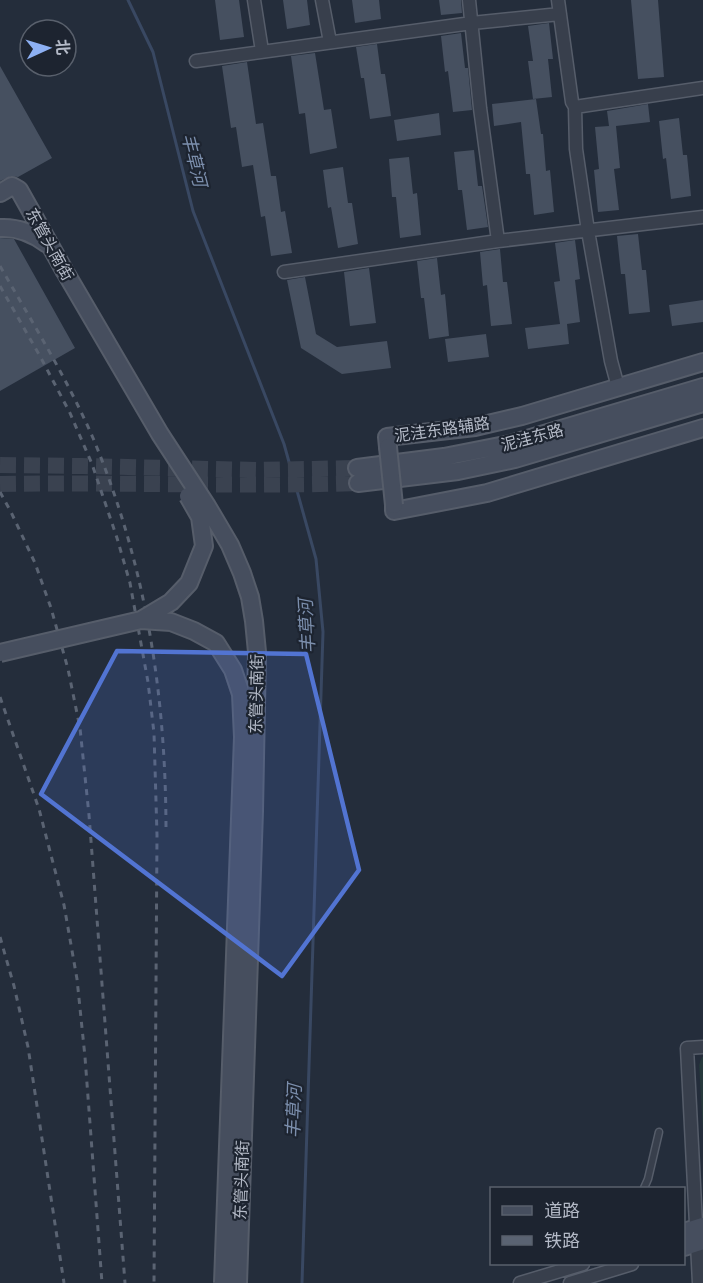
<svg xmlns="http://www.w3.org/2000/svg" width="703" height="1283" font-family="Roboto,'Noto Sans SC',sans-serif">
	<rect width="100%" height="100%" fill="#242d3b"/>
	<path fill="#26393c" d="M 702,1057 L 703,1057 L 703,1131 L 699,1065 Z"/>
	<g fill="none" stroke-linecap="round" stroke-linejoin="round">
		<path stroke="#394862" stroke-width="3" d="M 128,0 L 153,52 L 193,211 L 284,444 L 316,559 L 323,632 L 302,1283"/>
	</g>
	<path fill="#465060" d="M 215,0 L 239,0 L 244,37 L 220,40 Z
		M 283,0 L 307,0 L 310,25 L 287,29 Z
		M 352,0 L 379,0 L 381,19 L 355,23 Z
		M 439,0 L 461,0 L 462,13 L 441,15 Z
		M 631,0 L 658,0 L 664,77 L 638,79 Z
		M 549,23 L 553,59 L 548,59 L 552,97 L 533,99 L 528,61 L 533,61 L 528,26 Z
		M 461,33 L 465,68 L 468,68 L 472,110 L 453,112 L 448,71 L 445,72 L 441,36 Z
		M 377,44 L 381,74 L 385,74 L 391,116 L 370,119 L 364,78 L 361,78 L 356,47 Z
		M 315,53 L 324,110 L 331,109 L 337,148 L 310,154 L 305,113 L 299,114 L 291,56 Z
		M 247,62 L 256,124 L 263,123 L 271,176 L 276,176 L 281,212 L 285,211 L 292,253 L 271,256 L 265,216 L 261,217 L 253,165 L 242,167 L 236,127 L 231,128 L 222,66 Z
		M 0,66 L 52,158 L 18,177 L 11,176 L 0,181 Z
		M 536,99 L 541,134 L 543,134 L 546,171 L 550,170 L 554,212 L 534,215 L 530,174 L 526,174 L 521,122 L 494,126 L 492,104 Z
		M 648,104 L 650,122 L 616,126 L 620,168 L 614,169 L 619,210 L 598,212 L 594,170 L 599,169 L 595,127 L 609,126 L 607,111 Z
		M 439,113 L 441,135 L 397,141 L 394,120 Z
		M 679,118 L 683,155 L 687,155 L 691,196 L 671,199 L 666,158 L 663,159 L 659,121 Z
		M 474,150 L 478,186 L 482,186 L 488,227 L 467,230 L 462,190 L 458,190 L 454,152 Z
		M 409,157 L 413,194 L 417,193 L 421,235 L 400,238 L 396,197 L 392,197 L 389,159 Z
		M 343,167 L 348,203 L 352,203 L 358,244 L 338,248 L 331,207 L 328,208 L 323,170 Z
		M 638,234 L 642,270 L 646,270 L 650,312 L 629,314 L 625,274 L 621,274 L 617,236 Z
		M 0,238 L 14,239 L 75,348 L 0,391 Z
		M 575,240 L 580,279 L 575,280 L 580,322 L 567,324 L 569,344 L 528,349 L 525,328 L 560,324 L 554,282 L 560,281 L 555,243 Z
		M 500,249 L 503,282 L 507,282 L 512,324 L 491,326 L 487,285 L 483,286 L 480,252 Z
		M 437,258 L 441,295 L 445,294 L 449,336 L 429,339 L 424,298 L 421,298 L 417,261 Z
		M 369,268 L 376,323 L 350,326 L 344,272 Z
		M 305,277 L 316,334 L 337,347 L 387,341 L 391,368 L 342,374 L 301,348 L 287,280 Z
		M 703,300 L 703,322 L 672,326 L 669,305 Z
		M 486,334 L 489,357 L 448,362 L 445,339 Z"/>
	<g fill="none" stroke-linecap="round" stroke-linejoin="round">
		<path stroke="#3a4250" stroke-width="16" stroke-dasharray="16 8" stroke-linecap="butt" d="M 0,465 L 82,466 L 257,470 L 357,468
			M 0,484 C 119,482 239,487 358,483"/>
		<g stroke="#565d6a" stroke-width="9">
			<path id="lane" d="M 644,1188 L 648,1179 L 659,1132"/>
		</g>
		<g stroke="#565d6a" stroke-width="15">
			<path id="street" d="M 254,0 L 262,51
				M 322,0 L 330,42
				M 469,0 L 480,108 L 498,241
				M 558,0 L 572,102 L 575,107 L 576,149 L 588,231 L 611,361 L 618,387
				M 196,61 L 472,23 L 560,14
				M 575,107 L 703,88
				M 284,272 L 498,241 L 703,217
				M 520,1283 L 583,1264
				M 570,1283 L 632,1264
				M 699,1283 L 687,1048 L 703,1047"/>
		</g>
		<g stroke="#565d6a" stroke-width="20">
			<path id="secondary" d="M 0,193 L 12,186 L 19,190 L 64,270
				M 0,228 C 18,227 33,233 47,244
				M 388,447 L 387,437 L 475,427 L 522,416 L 703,362
				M 357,468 L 444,457 L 510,444 L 703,387
				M 358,483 L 458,471 L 515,459 L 703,403
				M 394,505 L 394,511 L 487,493 L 703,428
				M 684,1232 L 703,1226
				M 684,1247 L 703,1241"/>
		</g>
		<use href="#lane" stroke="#383f4c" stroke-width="6"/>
		<use href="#street" stroke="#383f4c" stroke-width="12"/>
		<use href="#secondary" stroke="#464e5e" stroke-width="16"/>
		<path stroke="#5a6372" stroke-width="3" stroke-dasharray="6 6" stroke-linecap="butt" d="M 0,266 C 32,322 67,378 93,438 C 146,565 166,695 166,832
			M 0,286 L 41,358 L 70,413 L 92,464 L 117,538 L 130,583 L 148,682 L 154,733 L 157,835 L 154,1283
			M 0,492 L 11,512 L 35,563 L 51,608 L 68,669 L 80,728 L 89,815 L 125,1283
			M 0,697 L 39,809 L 64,905 L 77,979 L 85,1057 L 102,1283
			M 0,937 L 14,986 L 28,1047 L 64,1283"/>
		<g stroke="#565d6a" stroke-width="20" stroke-linecap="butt">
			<path id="secondary-bridge" d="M 64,270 L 160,434 L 207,506 L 230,545 L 242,573 L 250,597 L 254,621 L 257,652 L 254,811 L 238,1283
				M 388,447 L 394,505
				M 141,620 L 171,622 L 194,631 L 216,643 L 233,670 L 241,694 L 243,737 L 223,1283
				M 0,653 L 141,620 L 171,602 L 189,583 L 204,546 L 200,517 L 188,496"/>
		</g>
		<use href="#secondary-bridge" stroke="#464e5e" stroke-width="16"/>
	</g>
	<path fill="#5274d2" fill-opacity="0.2" stroke="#5274d2" stroke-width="4.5" stroke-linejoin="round" d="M 117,651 L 306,654 L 359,870 L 282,976 L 41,794 Z"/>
	<g text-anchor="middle" stroke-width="4.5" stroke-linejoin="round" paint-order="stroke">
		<g font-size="16" fill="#b4bac7" stroke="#1d2430">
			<text transform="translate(50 244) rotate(61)" y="6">东管头南街</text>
			<text transform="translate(442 429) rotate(-8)" y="6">泥洼东路辅路</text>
			<text transform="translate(532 437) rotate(-15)" y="6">泥洼东路</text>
			<text transform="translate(256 694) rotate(-89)" y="6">东管头南街</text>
			<text transform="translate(241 1180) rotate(-88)" y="6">东管头南街</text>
		</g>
		<g font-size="18" font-style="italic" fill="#7c8fad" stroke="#1d2430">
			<text transform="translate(194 160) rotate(76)" y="6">丰草河</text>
			<text transform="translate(307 626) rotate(-93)" y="6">丰草河</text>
			<text transform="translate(294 1111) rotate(-88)" y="6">丰草河</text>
		</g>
	</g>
	<rect x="490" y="1187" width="195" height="78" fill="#1d2430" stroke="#59606c" stroke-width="1.5"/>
	<rect x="502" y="1206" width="30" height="9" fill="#464e5e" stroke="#59606c" stroke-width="1.5"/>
	<text x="544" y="1217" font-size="18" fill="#b4bac7">道路</text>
	<rect x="502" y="1236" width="30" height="9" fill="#5a6372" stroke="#59606c" stroke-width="1.5"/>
	<text x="544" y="1247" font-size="18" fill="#b4bac7">铁路</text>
	<g transform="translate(48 48) rotate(86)"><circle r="28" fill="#1d2430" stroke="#59606c" stroke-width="1.5"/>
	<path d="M0-4.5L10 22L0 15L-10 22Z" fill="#8db0f3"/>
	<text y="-9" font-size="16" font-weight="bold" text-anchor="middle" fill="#b4bac7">北</text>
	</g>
</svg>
